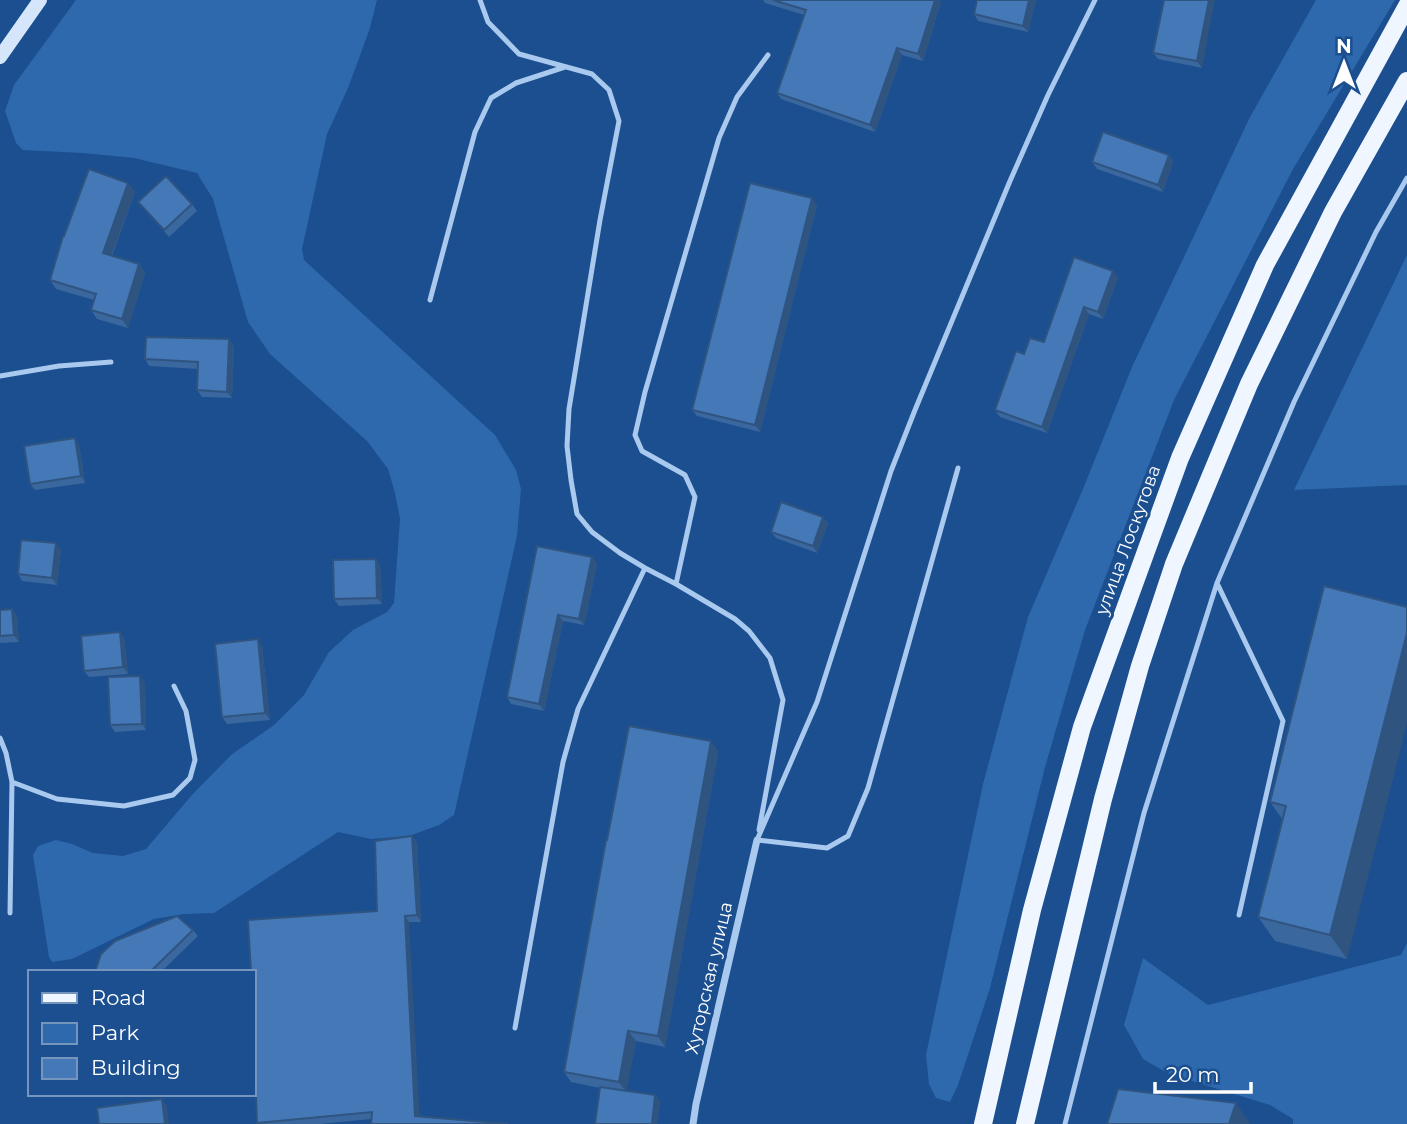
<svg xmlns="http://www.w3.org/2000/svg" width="1407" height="1124" font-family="Montserrat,sans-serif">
	<rect width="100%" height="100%" fill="#1b4f8f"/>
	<path fill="#2e69ad" d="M 76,0 L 377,0 L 369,31 L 348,88 L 327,134 L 302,249 L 304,260 L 495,435 L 516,470 L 521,489 L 517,536 L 454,815 L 439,825 L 409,836 L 371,839 L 338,832 L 214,913 L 184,914 L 154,919 L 72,959 L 52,962 L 49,957 L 33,855 L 38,846 L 56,840 L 72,844 L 93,853 L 123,856 L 146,849 L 191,796 L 231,755 L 274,725 L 304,695 L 329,652 L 353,630 L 387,612 L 394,603 L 400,519 L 395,493 L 388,469 L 367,441 L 270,354 L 248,322 L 213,199 L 197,173 L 134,158 L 83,153 L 23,150 L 16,143 L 5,111 L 14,85 Z
		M 1316,0 L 1395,0 L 1293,169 L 1174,400 L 1085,630 L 1045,767 L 990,988 L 958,1085 L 950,1102 L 936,1098 L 929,1084 L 926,1055 L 983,784 L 1028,617 L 1083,489 L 1132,367 L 1250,117 Z
		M 1407,255 L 1407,485 L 1294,490 Z
		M 1407,943 L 1407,1124 L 1293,1124 L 1293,1119 L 1270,1105 L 1169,1074 L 1143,1059 L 1124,1025 L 1143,958 L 1208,1005 L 1401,955 Z"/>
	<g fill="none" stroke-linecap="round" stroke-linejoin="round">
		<path stroke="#a9c9ee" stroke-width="5" d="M 480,0 L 488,22 L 519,54 L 592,74 L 609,90 L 619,121 L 600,220 L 569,409 L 567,446 L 571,480 L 577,514 L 592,532 L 620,553 L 645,568 L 676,584
			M 430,300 L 475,132 L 491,98 L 516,83 L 565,67
			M 0,376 L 59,366 L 111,362
			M 1217,583 L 1283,721 L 1239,915
			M 0,738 L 6,753 L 12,782 L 10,913
			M 12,782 L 57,799 L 124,806 L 173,795 L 190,778 L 195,760 L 186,711 L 174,686
			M 759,830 L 783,700 L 770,658 L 749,631 L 735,619 L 676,584 L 695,497 L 685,475 L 642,451 L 635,435 L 645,392 L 719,138 L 737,97 L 768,55
			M 757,840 L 817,702 L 891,471 L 915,410 L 1010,181 L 1048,95 L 1095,0
			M 757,840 L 827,848 L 848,836 L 868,788 L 958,468
			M 515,1028 L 563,762 L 578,709 L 645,568
			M 1065,1124 L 1144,813 L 1217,583 L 1294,402 L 1376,232 L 1407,178"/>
		<path stroke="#a9c9ee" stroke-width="7" d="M 693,1124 L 696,1104 L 757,840"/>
		<path stroke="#d6e6fa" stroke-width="14" d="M 0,57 L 40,0"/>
		<path stroke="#f0f6ff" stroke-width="18" d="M 983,1124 L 1032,910 L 1082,727 L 1180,458 L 1265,265 L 1407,6
			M 1025,1124 L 1103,799 L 1140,666 L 1174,564 L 1249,384 L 1333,212 L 1407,81"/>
	</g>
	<path fill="#3a679d" d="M 763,0 L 939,0 L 941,2 L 923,61 L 902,55 L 875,132 L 781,99 L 777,93 L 804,15 L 765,3 Z
		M 1036,0 L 1028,32 L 978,21 L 974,14 Z
		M 1164,0 L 1202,68 L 1158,59 L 1153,53 Z
		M 1169,155 L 1173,162 L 1163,192 L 1097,169 L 1092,162 Z
		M 128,183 L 135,192 L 112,256 L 139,264 L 145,273 L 128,328 L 97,319 L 91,310 L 94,300 L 56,289 L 50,280 L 64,236 Z
		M 138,202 L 192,204 L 197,211 L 169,237 Z
		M 817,205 L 760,432 L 697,416 L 692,410 Z
		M 1118,277 L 1103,319 L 1089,314 L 1047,433 L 1000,417 L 995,410 L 1024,354 L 1044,342 Z
		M 234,346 L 232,398 L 202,397 L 197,390 L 198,369 L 149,366 L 145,359 Z
		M 79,445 L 85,483 L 35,490 L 30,484 Z
		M 823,517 L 828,524 L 817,553 L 776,538 L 771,532 Z
		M 61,550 L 57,585 L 22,581 L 18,574 Z
		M 592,557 L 597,564 L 584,625 L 563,621 L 544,711 L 511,704 L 507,697 Z
		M 376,559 L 380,565 L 382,604 L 339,606 L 334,599 Z
		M 1324,586 L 1347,959 L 1275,941 L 1258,917 L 1283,820 L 1270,802 Z
		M 12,609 L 17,616 L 19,642 L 0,643 L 0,610 Z
		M 124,638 L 128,674 L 89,677 L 84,671 Z
		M 262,646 L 270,720 L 227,724 L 222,717 Z
		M 140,676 L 145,683 L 146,730 L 115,732 L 110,725 Z
		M 711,741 L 718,752 L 665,1047 L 636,1041 L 626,1091 L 655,1095 L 660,1101 L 657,1124 L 595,1124 L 600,1088 L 571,1082 L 564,1072 L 607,840 Z
		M 412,836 L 417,843 L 421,922 L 409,922 L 371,1119 L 319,1124 L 258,1124 L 257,1123 L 377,911 Z
		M 193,930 L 198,936 L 161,972 L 95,972 Z"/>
	<path fill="#305480" d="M 935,0 L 939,0 L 941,2 L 923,61 L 918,54 Z
		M 1029,0 L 1036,0 L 1028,32 L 1023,26 Z
		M 1209,0 L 1215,0 L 1202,68 L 1197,61 Z
		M 897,48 L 902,55 L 875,132 L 870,125 Z
		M 1169,155 L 1173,162 L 1163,192 L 1158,185 Z
		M 128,183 L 135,192 L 109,262 L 103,253 Z
		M 812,198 L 817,205 L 760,432 L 755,425 Z
		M 139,264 L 145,273 L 128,328 L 122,319 Z
		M 1113,271 L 1118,277 L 1103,319 L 1098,312 Z
		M 1084,307 L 1089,314 L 1047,433 L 1042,427 Z
		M 229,339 L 234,346 L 232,398 L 227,392 Z
		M 75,438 L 79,445 L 85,483 L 81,476 Z
		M 823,517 L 828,524 L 817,553 L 813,546 Z
		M 56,543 L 61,550 L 57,585 L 52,578 Z
		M 592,557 L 597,564 L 584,625 L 579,619 Z
		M 376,559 L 380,565 L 382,604 L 377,598 Z
		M 12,609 L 17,616 L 19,642 L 14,635 Z
		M 558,615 L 563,621 L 544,711 L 539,704 Z
		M 120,632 L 124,638 L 128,674 L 123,667 Z
		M 1407,633 L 1407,724 L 1347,959 L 1330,935 Z
		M 258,639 L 262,646 L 270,720 L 265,713 Z
		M 140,676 L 145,683 L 146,730 L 142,724 Z
		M 711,741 L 718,752 L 665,1047 L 658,1036 Z
		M 412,836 L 417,843 L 421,922 L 417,915 Z
		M 405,916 L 409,922 L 420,1123 L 415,1116 Z
		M 628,1031 L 636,1041 L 626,1092 L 619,1082 Z
		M 655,1095 L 660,1101 L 657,1124 L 652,1124 Z
		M 162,1099 L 167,1106 L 169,1124 L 165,1124 Z
		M 1236,1103 L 1250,1124 L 1229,1124 Z"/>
	<path fill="#4478b7" stroke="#305480" stroke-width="2" d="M 773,0 L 935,0 L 918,54 L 897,48 L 870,125 L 777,93 L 806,10 Z
		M 977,0 L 1029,0 L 1023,26 L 974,14 Z
		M 1164,0 L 1209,0 L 1197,61 L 1153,53 Z
		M 1103,132 L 1169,155 L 1158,185 L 1092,162 Z
		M 89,169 L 128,183 L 103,253 L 139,264 L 122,319 L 91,310 L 96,294 L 50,280 L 63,236 L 64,236 Z
		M 166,176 L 192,204 L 164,230 L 138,202 Z
		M 750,183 L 812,198 L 755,425 L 692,410 Z
		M 1074,257 L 1113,271 L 1098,312 L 1084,307 L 1042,427 L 995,410 L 1016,351 L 1024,354 L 1030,338 L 1044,342 Z
		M 146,337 L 229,339 L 227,392 L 197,390 L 198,362 L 145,359 Z
		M 75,438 L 81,476 L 30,484 L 24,446 Z
		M 781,502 L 823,517 L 813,546 L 771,532 Z
		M 21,540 L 56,543 L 52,578 L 18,574 Z
		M 537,546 L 592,557 L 579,619 L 558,615 L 539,704 L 507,697 Z
		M 376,559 L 377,598 L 334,599 L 333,560 Z
		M 1324,586 L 1407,607 L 1407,633 L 1330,935 L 1258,917 L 1286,806 L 1270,802 Z
		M 12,609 L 14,635 L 0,636 L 0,610 Z
		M 120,632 L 123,667 L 84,671 L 81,636 Z
		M 258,639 L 265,713 L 222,717 L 215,644 Z
		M 140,676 L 142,724 L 110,725 L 108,677 Z
		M 629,726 L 711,741 L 658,1036 L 628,1031 L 619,1082 L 564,1072 L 606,840 L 607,840 Z
		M 412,836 L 417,915 L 405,916 L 415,1116 L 508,1124 L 371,1124 L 372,1112 L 257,1123 L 254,1041 L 254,972 L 251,972 L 248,920 L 377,911 L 375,841 Z
		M 177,916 L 193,930 L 150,972 L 95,972 L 101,954 L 115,941 Z
		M 600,1087 L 655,1095 L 652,1124 L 595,1124 Z
		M 1118,1089 L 1236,1103 L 1229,1124 L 1107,1124 Z
		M 162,1099 L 165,1124 L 99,1124 L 97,1108 Z"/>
	<g text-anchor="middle" stroke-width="6" stroke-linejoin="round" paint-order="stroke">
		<g font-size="18" fill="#fff" stroke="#1b4f8f">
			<text transform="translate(1128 540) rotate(-70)" y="6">улица Лоскутова</text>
			<text transform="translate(709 978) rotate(-77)" y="6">Хуторская улица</text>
		</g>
	</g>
	<rect x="28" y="970" width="228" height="126" fill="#1b4f8f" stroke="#7695bc" stroke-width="2"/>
	<rect x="42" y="993" width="35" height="10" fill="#f0f6ff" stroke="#7695bc" stroke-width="2"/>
	<text x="91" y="1005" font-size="21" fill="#ffffff">Road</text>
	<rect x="42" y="1023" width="35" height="21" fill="#2e69ad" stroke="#7695bc" stroke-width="2"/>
	<text x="91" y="1040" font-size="21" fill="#ffffff">Park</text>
	<rect x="42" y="1058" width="35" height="21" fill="#4478b7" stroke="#7695bc" stroke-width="2"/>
	<text x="91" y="1075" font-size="21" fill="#ffffff">Building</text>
	<g transform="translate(1344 63)" stroke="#1b4f8f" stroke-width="5" paint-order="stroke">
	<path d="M0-5L12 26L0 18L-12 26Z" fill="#ffffff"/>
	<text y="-10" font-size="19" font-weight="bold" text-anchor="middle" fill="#ffffff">N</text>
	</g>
	<path d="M1155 1082v10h96v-10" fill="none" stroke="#ffffff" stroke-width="3.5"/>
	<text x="1166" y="1082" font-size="21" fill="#ffffff" stroke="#1b4f8f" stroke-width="5" paint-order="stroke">20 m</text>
</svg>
